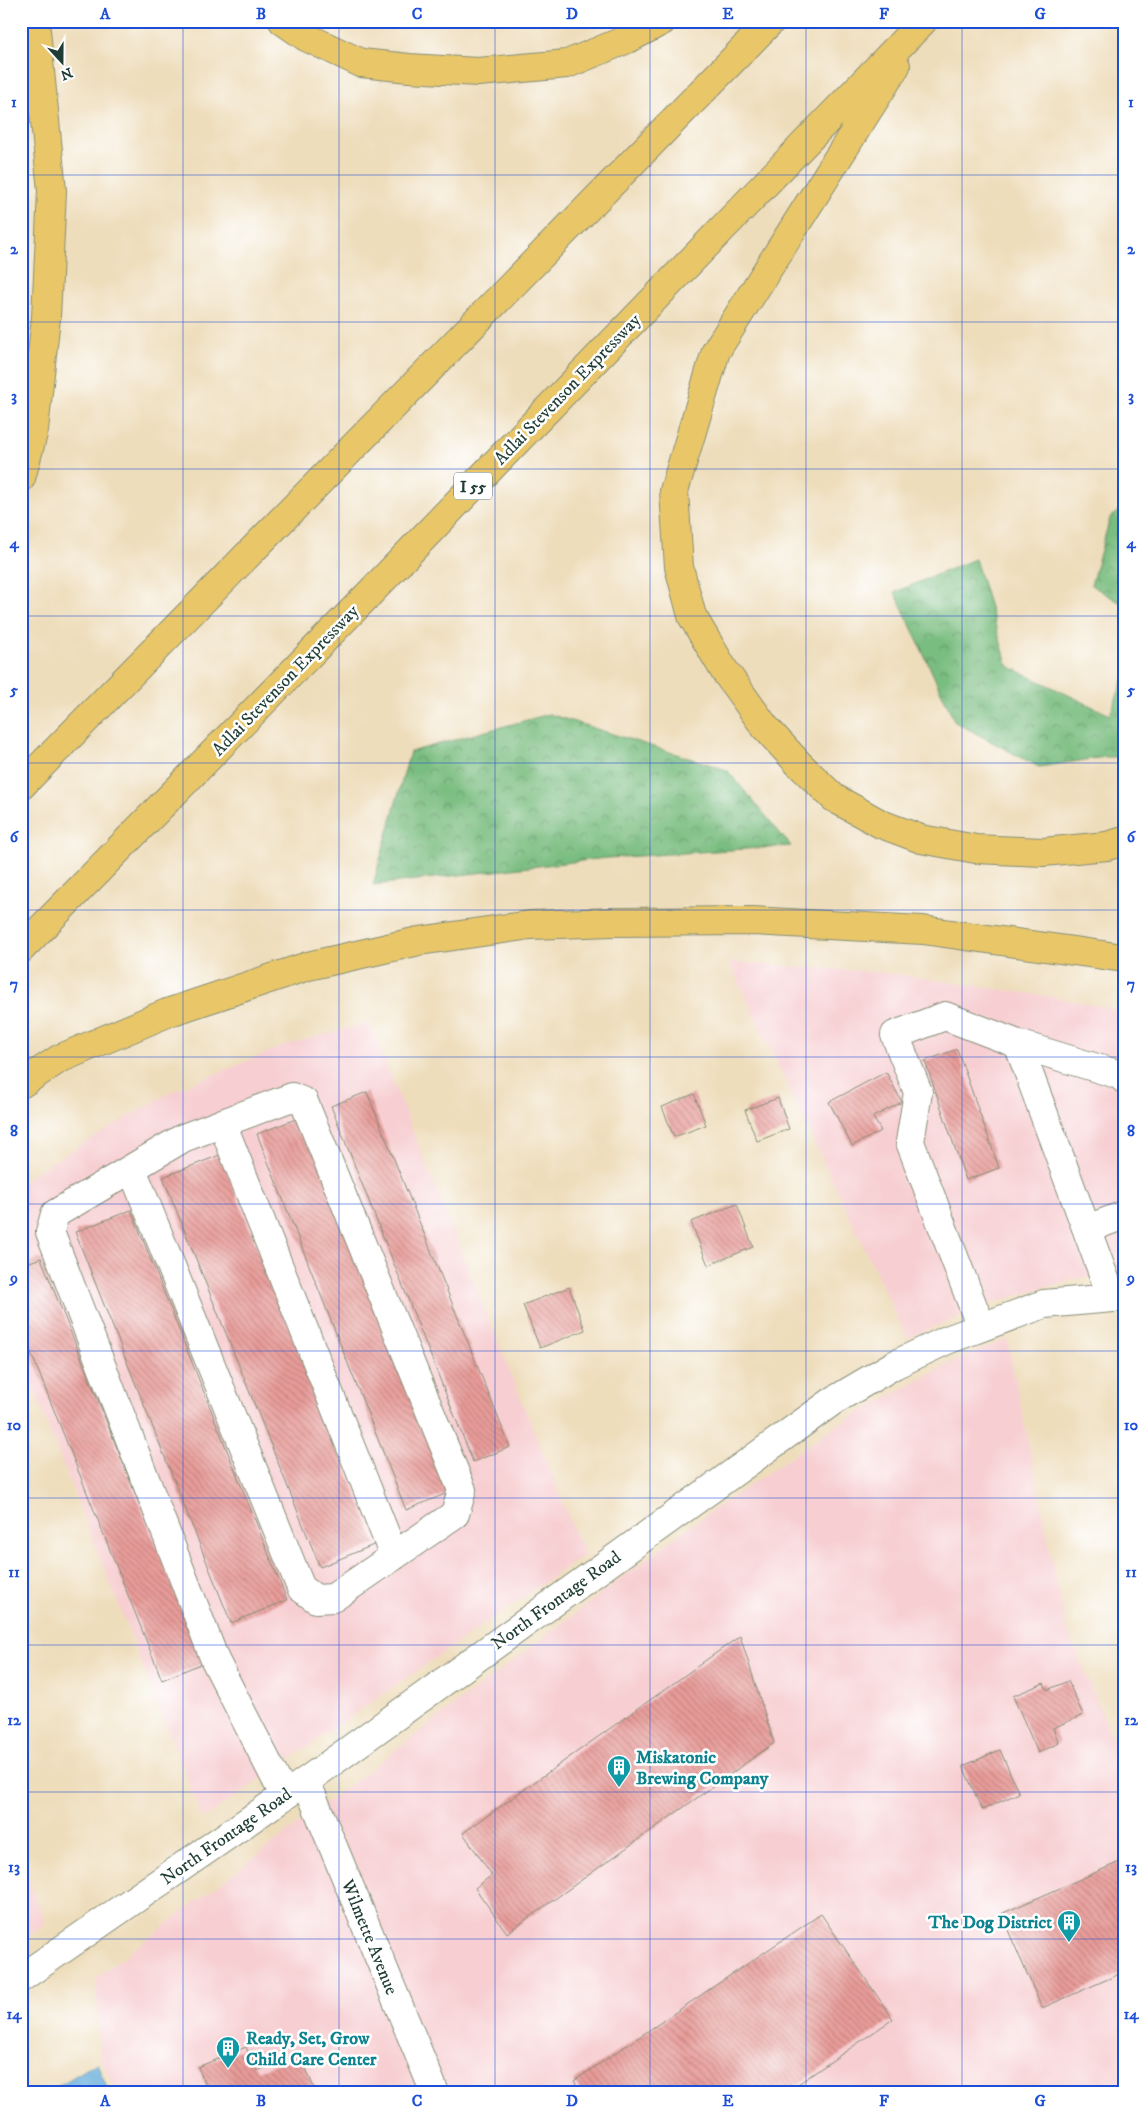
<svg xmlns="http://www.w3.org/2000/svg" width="1145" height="2114" font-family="'IM FELL DW Pica',serif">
	<defs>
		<pattern id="forest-crowns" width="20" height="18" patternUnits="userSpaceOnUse" patternTransform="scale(1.25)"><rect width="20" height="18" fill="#7abd80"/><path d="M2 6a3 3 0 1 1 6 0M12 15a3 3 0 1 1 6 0" fill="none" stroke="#639b6a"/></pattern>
		<pattern id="building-back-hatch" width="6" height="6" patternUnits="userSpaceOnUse" patternTransform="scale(1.25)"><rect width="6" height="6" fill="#e99c99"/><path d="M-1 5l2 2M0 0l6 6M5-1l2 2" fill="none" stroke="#bc807e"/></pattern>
	</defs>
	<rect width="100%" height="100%" fill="#fff"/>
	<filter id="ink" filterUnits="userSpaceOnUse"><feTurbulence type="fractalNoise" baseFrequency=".02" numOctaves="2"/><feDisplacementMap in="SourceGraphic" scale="10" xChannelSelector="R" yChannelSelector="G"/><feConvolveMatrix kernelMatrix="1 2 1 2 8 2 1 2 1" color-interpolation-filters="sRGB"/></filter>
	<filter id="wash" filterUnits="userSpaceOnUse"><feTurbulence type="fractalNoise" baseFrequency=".0096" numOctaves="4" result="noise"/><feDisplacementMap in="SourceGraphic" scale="20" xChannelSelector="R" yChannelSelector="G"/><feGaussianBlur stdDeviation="1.12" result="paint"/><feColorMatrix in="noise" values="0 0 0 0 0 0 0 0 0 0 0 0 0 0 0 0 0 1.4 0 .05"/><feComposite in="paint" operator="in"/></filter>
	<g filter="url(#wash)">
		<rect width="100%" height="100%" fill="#edb"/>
		<path fill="#f7cfd2" d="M 729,962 L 887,973 L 1054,997 L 1124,1011 L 1124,1271 L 1071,1280 L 995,1302 L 907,1338 Z
			M 369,1023 L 584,1555 L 203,1819 L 21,1358 L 21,1183 L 39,1170 L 169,1093 L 286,1045 Z
			M 1007,1339 L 1066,1627 L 1124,1766 L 1124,2093 L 116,2093 L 100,2055 L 96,1978 L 690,1526 L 837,1425 L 950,1363 Z
			M 21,1862 L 46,1924 L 21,1942 Z"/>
		<path fill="url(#forest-crowns)" stroke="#4c7d5a" d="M 1124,508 L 1124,605 L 1091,585 L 1110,518 Z
			M 975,559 L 1008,666 L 1110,715 L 1124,678 L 1124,757 L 1105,757 L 1039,767 L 955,722 L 895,592 Z
			M 549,714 L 727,770 L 791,846 L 607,858 L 373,885 L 410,752 Z"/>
		<path fill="#63acda" stroke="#417487" d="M 97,2063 L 109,2093 L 46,2093 Z"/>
		<g id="blocks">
			<path fill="url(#building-back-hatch)" d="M 957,1049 L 999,1168 L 966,1180 L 925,1061 Z
				M 886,1072 L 902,1102 L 873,1117 L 881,1131 L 852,1146 L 829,1102 Z
				M 367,1092 L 510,1447 L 473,1462 L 331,1106 Z
				M 694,1094 L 706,1125 L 674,1137 L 662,1107 Z
				M 778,1098 L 789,1129 L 757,1141 L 745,1110 Z
				M 301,1117 L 450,1492 L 406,1510 L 257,1134 Z
				M 220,1155 L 376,1544 L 320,1567 L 163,1177 Z
				M 737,1204 L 753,1247 L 708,1265 L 691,1222 Z
				M 131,1210 L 287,1600 L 231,1623 L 75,1232 Z
				M 41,1258 L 203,1663 L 162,1680 L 21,1328 L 21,1265 Z
				M 569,1287 L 585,1330 L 540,1348 L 523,1305 Z
				M 740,1636 L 774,1743 L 507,1933 L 475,1888 L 492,1875 L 463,1833 Z
				M 1068,1681 L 1083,1715 L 1053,1728 L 1059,1743 L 1038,1753 L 1013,1696 L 1044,1683 L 1047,1690 Z
				M 1000,1750 L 1019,1793 L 982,1810 L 963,1766 Z
				M 1124,1860 L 1124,1972 L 1042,2008 L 1001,1914 Z
				M 821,1914 L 893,2019 L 785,2093 L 582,2093 L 574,2081 Z
				M 246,2047 L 257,2071 L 300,2054 L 316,2093 L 209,2093 L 198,2067 Z"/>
		</g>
	</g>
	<g filter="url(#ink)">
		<use href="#blocks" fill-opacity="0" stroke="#868d78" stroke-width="1"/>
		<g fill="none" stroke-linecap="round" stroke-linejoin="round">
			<g stroke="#868d78" stroke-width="30">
				<path id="minor" d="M 1018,1044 L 1123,1076 L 1124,1079
					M 222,1123 L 394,1556
					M 132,1169 L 301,1588 L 316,1599 L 333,1598 L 455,1514 L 462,1490 L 304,1102 L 292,1097 L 183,1138 L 55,1214 L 50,1232 L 215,1660 L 284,1795
					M 1087,1229 L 1124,1215
					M 981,1327 L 910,1142 L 918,1092 L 895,1035 L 945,1016 L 1018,1044 L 1112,1298
					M 306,1781 L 435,2093
					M 21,1978 L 306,1781 L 833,1401 L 894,1365 L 947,1340 L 1044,1304 L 1124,1297"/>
			</g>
			<g stroke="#868d78" stroke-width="30">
				<path id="highway" d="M 283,21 L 306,37 L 361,63 L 409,68 L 478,72 L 567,64 L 630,38 L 662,21
					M 896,66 L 716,351 L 674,491 L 679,567 L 692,616 L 724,670 L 765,727 L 798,763 L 834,798 L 881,824 L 921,839 L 976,849 L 1043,852 L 1107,846 L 1124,841
					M 21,478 L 34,430 L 46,317 L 52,191 L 35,21
					M 21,786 L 771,21
					M 21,949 L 368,595 L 923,21
					M 21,1084 L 59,1059 L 167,1013 L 308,966 L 419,941 L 530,925 L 612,922 L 753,921 L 923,930 L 1124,958"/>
			</g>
			<use href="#minor" stroke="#fff" stroke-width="28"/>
			<use href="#highway" stroke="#e9c769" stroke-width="28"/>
		</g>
	</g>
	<path fill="none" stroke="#1d4ed8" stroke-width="1" stroke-opacity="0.55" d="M 183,21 L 183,2093M 339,21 L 339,2093M 495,21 L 495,2093M 650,21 L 650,2093M 806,21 L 806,2093M 962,21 L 962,2093M 21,175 L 1124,175M 21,322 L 1124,322M 21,469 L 1124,469M 21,616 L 1124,616M 21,763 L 1124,763M 21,910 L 1124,910M 21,1057 L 1124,1057M 21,1204 L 1124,1204M 21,1351 L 1124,1351M 21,1498 L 1124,1498M 21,1645 L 1124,1645M 21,1792 L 1124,1792M 21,1939 L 1124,1939"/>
	<defs>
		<g id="building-pin" transform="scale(1.25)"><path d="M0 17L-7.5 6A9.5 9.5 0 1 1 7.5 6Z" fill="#0f9aa8" stroke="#fff"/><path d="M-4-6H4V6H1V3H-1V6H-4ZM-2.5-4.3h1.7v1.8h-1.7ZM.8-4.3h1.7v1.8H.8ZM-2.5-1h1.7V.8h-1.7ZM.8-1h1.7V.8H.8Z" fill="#fff"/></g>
	</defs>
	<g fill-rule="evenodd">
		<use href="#building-pin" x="619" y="1767"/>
		<use href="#building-pin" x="1069" y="1922"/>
		<use href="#building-pin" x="228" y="2048"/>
	</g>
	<g text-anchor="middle" stroke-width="5" stroke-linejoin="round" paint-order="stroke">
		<rect fill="#fff" stroke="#627771" stroke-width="1" x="454" y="472.5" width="38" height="27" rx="4"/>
		<g font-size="16" font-weight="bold" fill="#1f3d34">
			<text x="473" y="492">I 55</text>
		</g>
		<g font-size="18" fill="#1f3d34" stroke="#fff">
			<text transform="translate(567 389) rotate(-46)" y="6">Adlai Stevenson Expressway</text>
			<text transform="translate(285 680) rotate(-46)" y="6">Adlai Stevenson Expressway</text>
			<text transform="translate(556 1600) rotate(-36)" y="6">North Frontage Road</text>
			<text transform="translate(226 1836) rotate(-35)" y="6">North Frontage Road</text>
			<text transform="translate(370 1937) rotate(68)" y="6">Wilmette Avenue</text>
		</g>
		<g font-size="18" font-weight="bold" fill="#0d838f" stroke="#fff" text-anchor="start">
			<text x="636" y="1763">Miskatonic<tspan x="636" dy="21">Brewing Company</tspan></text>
			<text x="1052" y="1928" text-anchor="end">The Dog District</text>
			<text x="246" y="2044">Ready, Set, Grow<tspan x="246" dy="21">Child Care Center</tspan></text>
		</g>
	</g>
	<rect width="1145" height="2114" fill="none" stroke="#fff" stroke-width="55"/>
	<g transform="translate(62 62) rotate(159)" stroke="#ffffff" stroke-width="4" paint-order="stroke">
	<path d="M0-4L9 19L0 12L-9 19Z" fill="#1f3d34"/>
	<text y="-8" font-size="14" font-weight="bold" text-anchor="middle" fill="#1f3d34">N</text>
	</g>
	<rect x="28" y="28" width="1090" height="2058" fill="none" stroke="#1d4ed8" stroke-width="2"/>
	<g font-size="16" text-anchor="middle" font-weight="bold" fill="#1d4ed8">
		<text x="105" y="19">A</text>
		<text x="261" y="19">B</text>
		<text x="417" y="19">C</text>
		<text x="572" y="19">D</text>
		<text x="728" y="19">E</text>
		<text x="884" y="19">F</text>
		<text x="1040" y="19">G</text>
		<text x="14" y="107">1</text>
		<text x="1131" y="107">1</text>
		<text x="14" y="254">2</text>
		<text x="1131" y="254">2</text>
		<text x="14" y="401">3</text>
		<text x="1131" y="401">3</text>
		<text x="14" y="548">4</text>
		<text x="1131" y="548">4</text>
		<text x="14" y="695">5</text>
		<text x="1131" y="695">5</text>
		<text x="14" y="842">6</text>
		<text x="1131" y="842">6</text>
		<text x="14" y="989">7</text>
		<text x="1131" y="989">7</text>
		<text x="14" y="1136">8</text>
		<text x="1131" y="1136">8</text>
		<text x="14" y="1283">9</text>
		<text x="1131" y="1283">9</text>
		<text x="14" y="1430">10</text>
		<text x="1131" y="1430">10</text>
		<text x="14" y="1577">11</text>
		<text x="1131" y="1577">11</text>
		<text x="14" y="1725">12</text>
		<text x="1131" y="1725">12</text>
		<text x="14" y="1872">13</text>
		<text x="1131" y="1872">13</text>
		<text x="14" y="2019">14</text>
		<text x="1131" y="2019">14</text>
		<text x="105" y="2106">A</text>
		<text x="261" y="2106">B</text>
		<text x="417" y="2106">C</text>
		<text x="572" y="2106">D</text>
		<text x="728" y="2106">E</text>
		<text x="884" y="2106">F</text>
		<text x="1040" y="2106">G</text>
	</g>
</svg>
